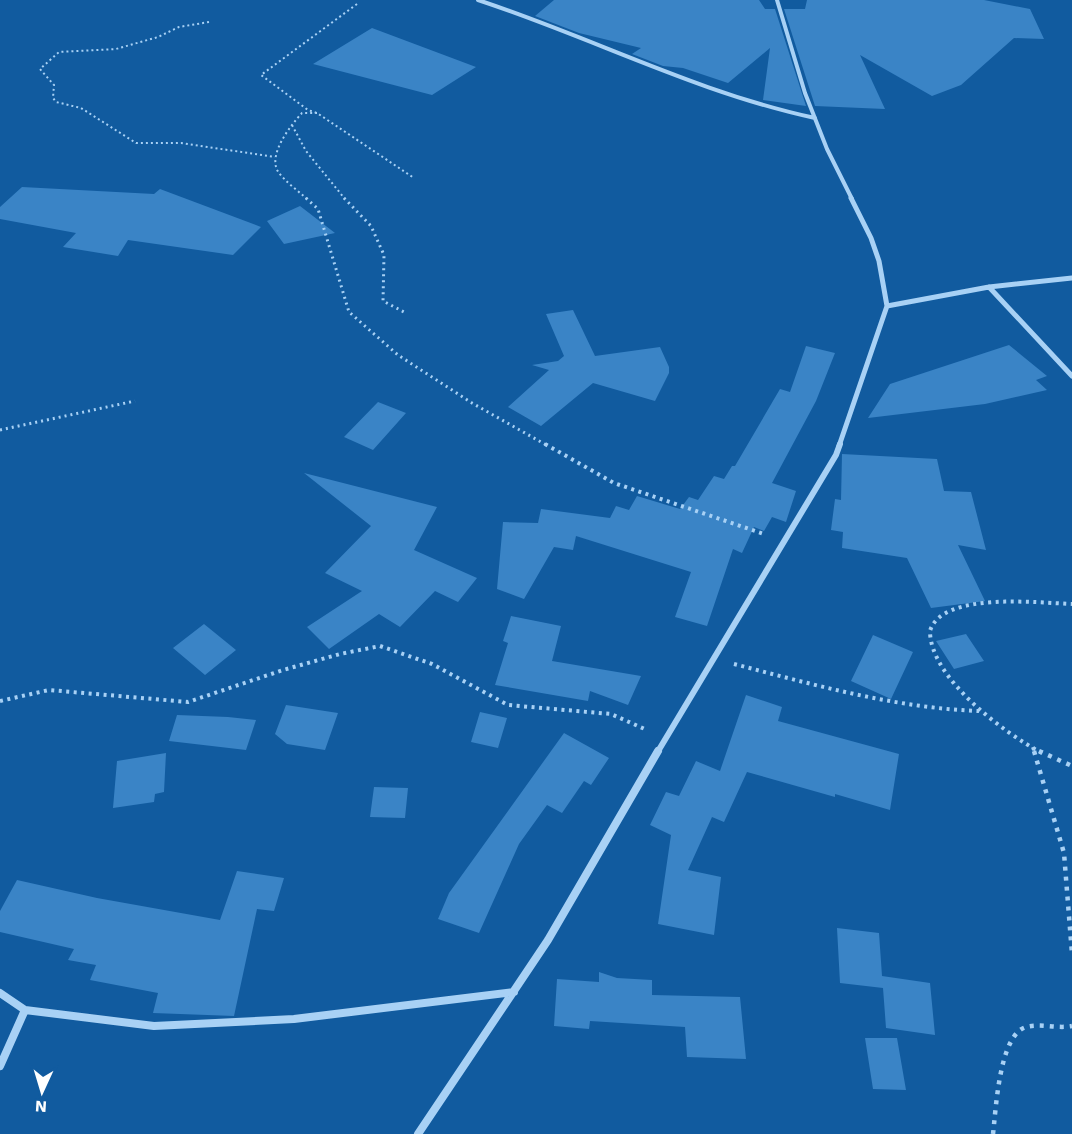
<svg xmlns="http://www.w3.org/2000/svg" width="1072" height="1134" font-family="'Work Sans',sans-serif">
	<rect width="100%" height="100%" fill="#115b9f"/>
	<path fill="#3a84c6" d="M 554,0 L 759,0 L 765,9 L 775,9 L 806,106 L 763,100 L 770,48 L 728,83 L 683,68 L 663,66 L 632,54 L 641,48 L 579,33 L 535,16 Z
		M 807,0 L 984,0 L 1030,9 L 1044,39 L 1014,38 L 961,85 L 932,96 L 860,55 L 885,109 L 815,106 L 784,9 L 805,9 Z
		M 372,28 L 476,67 L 432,95 L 313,64 Z
		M 22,187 L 154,194 L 160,189 L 261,227 L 233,255 L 128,240 L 118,256 L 63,247 L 76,233 L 0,219 L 0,207 Z
		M 300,206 L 335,233 L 284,244 L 267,221 Z
		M 573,310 L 595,356 L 660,347 L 669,367 L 669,373 L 655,401 L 593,383 L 541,426 L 508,407 L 549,370 L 532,365 L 558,361 L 564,356 L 546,314 Z
		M 1009,345 L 1047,376 L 1036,380 L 1047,390 L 985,404 L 868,418 L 890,384 Z
		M 806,346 L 835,353 L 816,401 L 772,483 L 796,491 L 786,522 L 772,517 L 764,531 L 754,527 L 742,553 L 733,549 L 707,626 L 675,617 L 691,572 L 576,536 L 573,550 L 554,547 L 524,599 L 497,589 L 503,522 L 538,523 L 541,509 L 610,518 L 616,506 L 629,510 L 637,496 L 680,509 L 689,497 L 698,500 L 714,476 L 724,479 L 732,466 L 735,466 L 780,389 L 790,392 Z
		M 378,402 L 406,413 L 373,450 L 344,437 Z
		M 842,454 L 937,459 L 944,491 L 971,492 L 986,550 L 958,545 L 985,601 L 931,608 L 907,558 L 842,548 L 843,532 L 831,530 L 835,499 L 841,500 Z
		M 304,473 L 437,507 L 414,550 L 477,578 L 458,602 L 435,591 L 400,627 L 379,614 L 329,649 L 307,627 L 362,591 L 325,573 L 371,526 Z
		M 511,616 L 561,626 L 552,661 L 641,676 L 628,705 L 590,691 L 588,701 L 495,685 L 508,643 L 503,641 Z
		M 204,624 L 236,650 L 205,675 L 173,648 Z
		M 966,634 L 984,661 L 954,669 L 936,641 Z
		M 873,635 L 913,652 L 891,699 L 851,681 Z
		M 746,695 L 782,707 L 778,721 L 899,754 L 890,810 L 835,794 L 835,797 L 747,772 L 724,822 L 712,817 L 688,870 L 721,877 L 714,935 L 658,924 L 671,835 L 650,825 L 666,792 L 679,796 L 696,761 L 720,771 Z
		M 286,705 L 338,713 L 325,750 L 287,744 L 275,734 Z
		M 480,712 L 507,718 L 498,748 L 471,742 Z
		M 177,715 L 228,717 L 256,720 L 246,750 L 169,741 Z
		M 564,733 L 609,758 L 591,785 L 584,781 L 562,813 L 547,805 L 519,844 L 479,933 L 438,919 L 449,893 Z
		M 166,753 L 164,792 L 155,794 L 154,802 L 113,808 L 117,761 Z
		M 374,787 L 408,788 L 405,818 L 370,817 Z
		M 237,871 L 284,878 L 274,911 L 257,909 L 234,1016 L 153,1013 L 158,993 L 90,980 L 96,965 L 68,960 L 74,949 L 0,932 L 0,911 L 17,880 L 97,898 L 220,920 Z
		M 837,928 L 879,933 L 882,976 L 930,983 L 935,1035 L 886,1028 L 883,988 L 840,983 Z
		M 599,972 L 617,978 L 652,980 L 652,995 L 740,997 L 746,1059 L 687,1057 L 685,1027 L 590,1021 L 589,1029 L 554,1026 L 557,979 L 599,982 Z
		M 865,1038 L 897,1038 L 906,1090 L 873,1089 Z"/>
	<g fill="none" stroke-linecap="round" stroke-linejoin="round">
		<path stroke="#a8d1f5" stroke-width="2" stroke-dasharray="2 3" stroke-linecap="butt" d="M 357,4 L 261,75 L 308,110 L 317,113 L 414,178
			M 209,22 L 179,27 L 158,37 L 116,49 L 59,52 L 40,69 L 54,85 L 53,98 L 56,102 L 81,108 L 136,143 L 181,143 L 275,157
			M 292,125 L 306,151 L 345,199
			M 307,199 C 298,191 286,182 279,173 C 266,156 291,125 302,113 L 317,113"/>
		<path stroke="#a8d1f5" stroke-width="3" stroke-dasharray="2 4" stroke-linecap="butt" d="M 306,198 L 318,209 L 349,312 L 398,355 L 472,403 L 548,446
			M 344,198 L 371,226 L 384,255 L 383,301 L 404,312
			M 0,430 L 135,401"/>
		<path stroke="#a8d1f5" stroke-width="4" stroke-dasharray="3 4.5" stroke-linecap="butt" d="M 545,444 L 614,483 L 764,534
			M 734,664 C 815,685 895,708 979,711
			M 0,701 L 49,690 L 188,702 L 283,670 L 340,654 L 380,646 L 432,664 L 508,705 L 611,714 L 647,730
			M 1033,747 L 1035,753
			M 1042,753 C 1004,733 930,678 930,631 C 942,591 1039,603 1072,604"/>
		<path stroke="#a8d1f5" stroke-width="4.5" stroke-dasharray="4 6" stroke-linecap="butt" d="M 1034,751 L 1064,853 L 1072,954
			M 1039,751 L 1072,766
			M 993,1134 C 996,1110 999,1035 1026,1027 C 1040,1023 1057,1029 1072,1026"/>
		<path stroke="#a8d1f5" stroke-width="4" d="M 478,0 C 591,37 698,93 815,118
			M 777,0 L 805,93 L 827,149 L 852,199"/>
		<path stroke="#a8d1f5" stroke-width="5" d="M 851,198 L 871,238 L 879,261 L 887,306 L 989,287 L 1072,278
			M 989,287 L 1072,376
			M 839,446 L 887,306"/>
		<path stroke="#a8d1f5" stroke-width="6" d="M 657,753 L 836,455 L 840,444"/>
		<path stroke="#a8d1f5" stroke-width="8" d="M 0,993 L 25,1010 L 0,1066
			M 25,1010 L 154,1026 L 294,1019 L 514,992
			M 418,1134 L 548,940 L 658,751"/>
	</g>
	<g transform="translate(42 1092) rotate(184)" stroke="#115b9f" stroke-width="4.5" paint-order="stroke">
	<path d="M0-4.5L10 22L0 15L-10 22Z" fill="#ffffff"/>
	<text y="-9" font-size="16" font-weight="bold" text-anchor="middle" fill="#ffffff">N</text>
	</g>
</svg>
